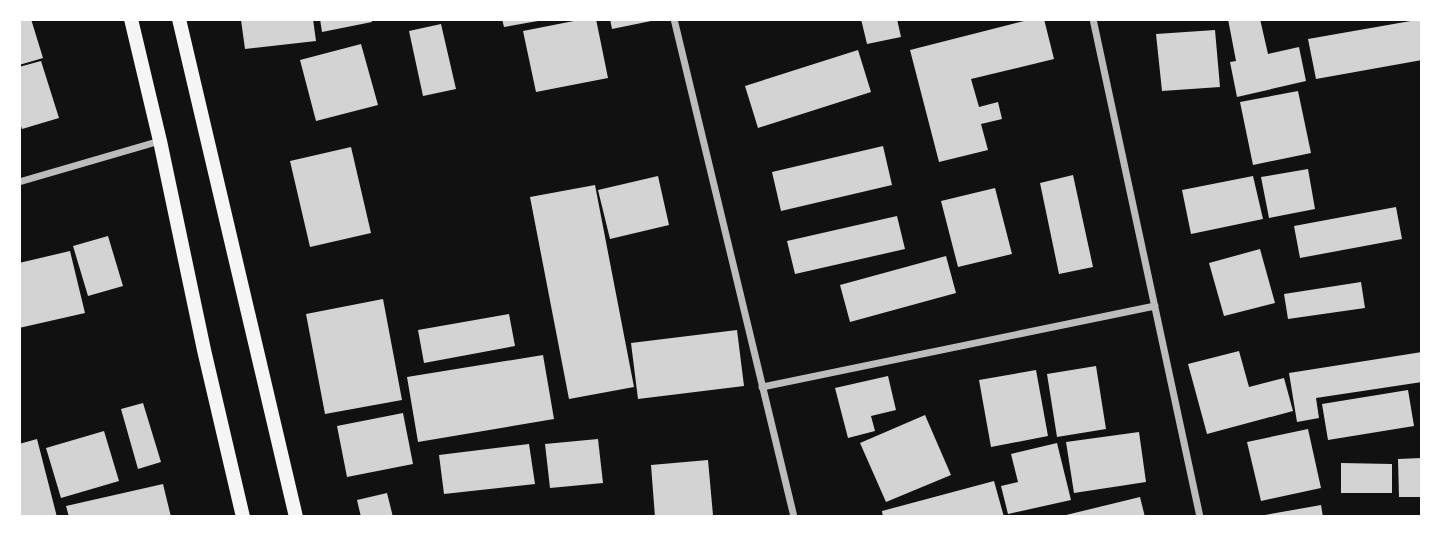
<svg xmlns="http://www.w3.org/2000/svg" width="1441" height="536" font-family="'DM Sans',sans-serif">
	<rect width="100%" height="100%" fill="#111"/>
	<path fill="#d3d3d3" d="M 19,19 L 31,19 L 43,58 L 19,65 Z
		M 313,19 L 316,41 L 245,49 L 241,20 Z
		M 320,19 L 371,19 L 372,22 L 322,32 Z
		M 502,19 L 538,19 L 538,21 L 504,27 Z
		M 584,19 L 596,19 L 608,78 L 536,92 L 523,31 Z
		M 610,19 L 656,19 L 656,20 L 612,29 Z
		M 861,19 L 897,19 L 901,37 L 867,44 Z
		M 1032,19 L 1044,19 L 1054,59 L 971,79 L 979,107 L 998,102 L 1002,119 L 981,124 L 988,150 L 939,162 L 910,50 Z
		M 1228,19 L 1260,19 L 1268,54 L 1299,47 L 1306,81 L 1237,97 L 1230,62 L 1236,61 Z
		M 1422,19 L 1422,60 L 1316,79 L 1308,39 Z
		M 441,24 L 456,89 L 423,96 L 409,31 Z
		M 1215,30 L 1220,87 L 1162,91 L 1156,34 Z
		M 361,44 L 378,105 L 316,121 L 300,60 Z
		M 858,50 L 871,92 L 758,128 L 745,86 Z
		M 41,61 L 59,118 L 22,129 L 19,120 L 19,67 Z
		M 1298,91 L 1311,153 L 1253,165 L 1240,102 Z
		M 883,146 L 892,185 L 781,211 L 772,172 Z
		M 351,147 L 371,233 L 310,247 L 290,161 Z
		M 1308,169 L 1315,209 L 1269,218 L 1261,177 Z
		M 1073,175 L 1093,267 L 1059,274 L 1040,183 Z
		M 658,176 L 669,225 L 610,239 L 598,190 Z
		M 1253,176 L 1263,219 L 1191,234 L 1182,190 Z
		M 595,185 L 634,387 L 569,399 L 530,197 Z
		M 995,188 L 1012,254 L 958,267 L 941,201 Z
		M 1396,207 L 1402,239 L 1300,258 L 1294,226 Z
		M 897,216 L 905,249 L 795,274 L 787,241 Z
		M 108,236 L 123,286 L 88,296 L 73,246 Z
		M 1260,249 L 1275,303 L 1224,316 L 1209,263 Z
		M 70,251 L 85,313 L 19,328 L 19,263 Z
		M 946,256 L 956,293 L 850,322 L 840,285 Z
		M 1361,282 L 1365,308 L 1288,319 L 1284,294 Z
		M 383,299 L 402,400 L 325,414 L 306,314 Z
		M 509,314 L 515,346 L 424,363 L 418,330 Z
		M 737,330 L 744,386 L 638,399 L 631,343 Z
		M 1239,351 L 1249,387 L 1284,378 L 1293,411 L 1207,434 L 1188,364 Z
		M 1422,352 L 1422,382 L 1316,398 L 1319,418 L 1297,422 L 1289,373 Z
		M 543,355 L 554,419 L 418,442 L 407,377 Z
		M 1096,366 L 1106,429 L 1057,437 L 1047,374 Z
		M 1036,370 L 1048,436 L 991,447 L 979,380 Z
		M 888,376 L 896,410 L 871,416 L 875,431 L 848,438 L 835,388 Z
		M 1408,390 L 1414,426 L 1328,440 L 1322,404 Z
		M 143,403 L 161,462 L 138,469 L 121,409 Z
		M 403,413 L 413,464 L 347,477 L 337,426 Z
		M 925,415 L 951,475 L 886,502 L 860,443 Z
		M 1308,429 L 1321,488 L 1261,501 L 1247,442 Z
		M 104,431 L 119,481 L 61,498 L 46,448 Z
		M 1139,432 L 1146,482 L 1074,493 L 1066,442 Z
		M 37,439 L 57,517 L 19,517 L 19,444 Z
		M 598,439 L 603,483 L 550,488 L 545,444 Z
		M 1057,443 L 1071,500 L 1008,514 L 1001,486 L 1018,482 L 1011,454 Z
		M 529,444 L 535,484 L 444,494 L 439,455 Z
		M 1422,458 L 1422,497 L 1399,497 L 1398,459 Z
		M 708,460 L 713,515 L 689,517 L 655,517 L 651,465 Z
		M 1341,463 L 1392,464 L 1392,493 L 1341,493 Z
		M 994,481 L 1004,517 L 883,517 L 882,511 Z
		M 163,484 L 171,517 L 69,517 L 66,506 Z
		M 387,493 L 393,517 L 361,517 L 357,500 Z
		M 1140,497 L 1145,517 L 1063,517 L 1062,516 Z
		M 1321,505 L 1323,517 L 1265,517 L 1265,515 Z"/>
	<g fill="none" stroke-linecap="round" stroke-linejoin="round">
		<path stroke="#bcbcbc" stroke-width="7" d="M 674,19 L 794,517
			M 1093,19 L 1200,517
			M 19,182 L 160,141
			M 762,387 L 1155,306"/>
		<path stroke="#f5f5f5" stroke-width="14" d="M 131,19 L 160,141 L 204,350 L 243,517
			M 179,19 L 296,517"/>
	</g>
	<rect width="1441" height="536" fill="none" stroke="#ffffff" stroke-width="42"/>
</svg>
